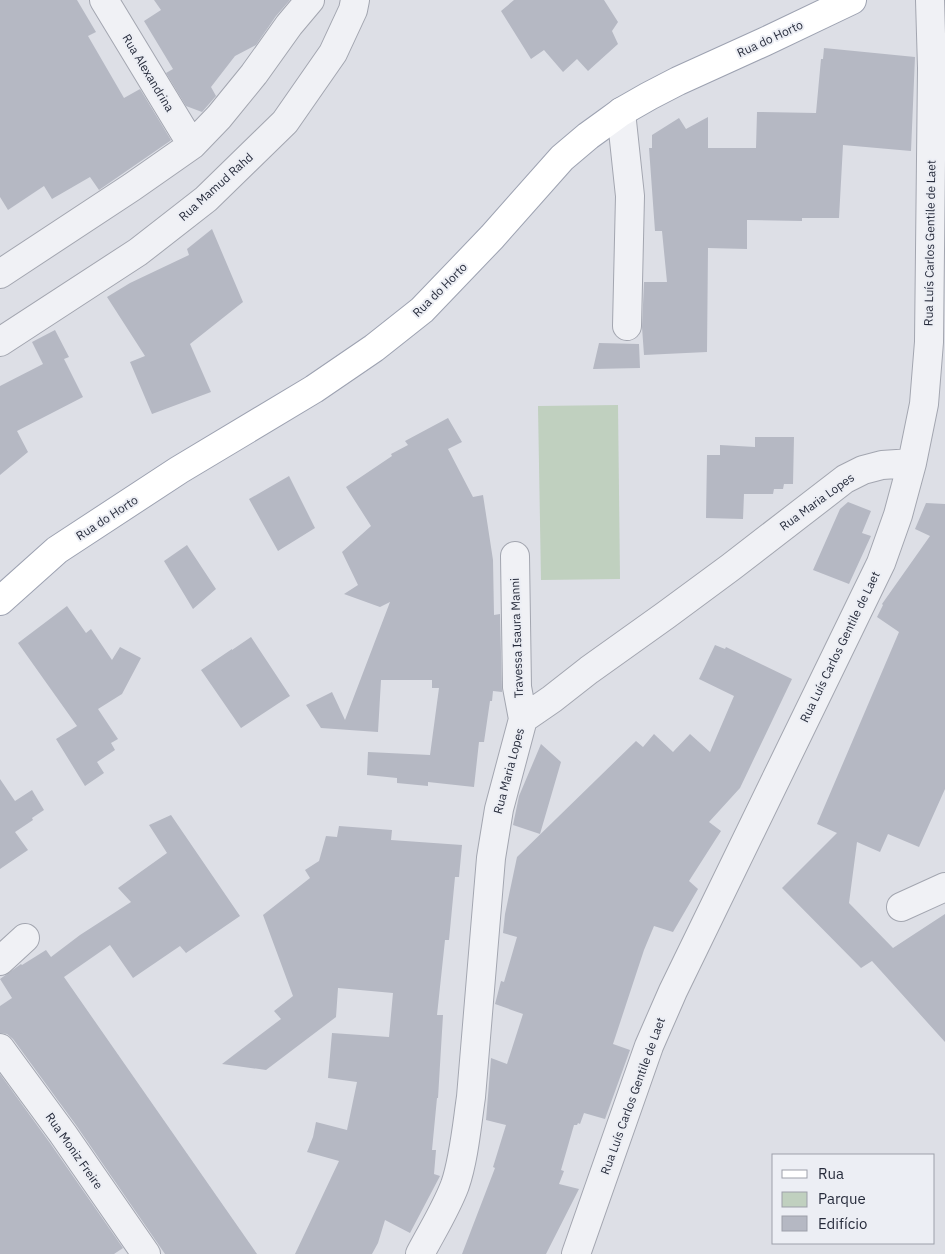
<svg xmlns="http://www.w3.org/2000/svg" width="945" height="1254" font-family="'IBM Plex Sans',sans-serif">
	<rect width="100%" height="100%" fill="#dddfe6"/>
	<path fill="#c0d0bf" d="M 618,405 L 620,579 L 541,580 L 538,406 Z"/>
	<path fill="#b5b8c3" d="M 0,0 L 77,0 L 96,32 L 88,36 L 124,98 L 140,89 L 171,140 L 170,141 L 99,190 L 90,177 L 52,199 L 44,186 L 8,210 L 0,197 Z
		M 154,0 L 290,0 L 276,16 L 256,45 L 235,56 L 211,87 L 216,96 L 202,112 L 186,106 L 166,73 L 173,69 L 144,21 L 161,10 Z
		M 514,0 L 604,0 L 618,22 L 612,31 L 618,44 L 588,71 L 577,59 L 563,72 L 544,50 L 531,59 L 501,11 Z
		M 824,48 L 915,57 L 911,151 L 843,145 L 839,218 L 802,218 L 802,221 L 747,220 L 747,249 L 708,248 L 707,352 L 644,355 L 642,327 L 644,282 L 667,282 L 662,231 L 655,231 L 649,148 L 652,148 L 652,135 L 679,118 L 686,129 L 708,117 L 708,148 L 756,148 L 757,112 L 816,113 L 821,59 L 823,59 Z
		M 212,229 L 243,302 L 190,344 L 211,392 L 152,414 L 130,362 L 145,356 L 107,297 L 130,283 L 189,255 L 187,249 Z
		M 55,330 L 69,357 L 64,359 L 83,397 L 17,431 L 28,452 L 0,475 L 0,386 L 43,364 L 32,342 Z
		M 599,343 L 639,344 L 640,368 L 593,369 Z
		M 448,418 L 462,442 L 448,449 L 473,497 L 483,495 L 493,560 L 494,615 L 500,614 L 502,692 L 493,691 L 492,701 L 490,701 L 484,742 L 479,742 L 474,787 L 428,782 L 428,786 L 397,783 L 397,778 L 367,775 L 368,752 L 430,755 L 439,688 L 432,688 L 432,680 L 381,680 L 378,732 L 321,728 L 306,705 L 332,692 L 345,720 L 390,602 L 380,607 L 344,594 L 358,585 L 342,552 L 371,526 L 346,487 L 392,456 L 391,454 L 408,445 L 405,441 Z
		M 755,437 L 794,437 L 793,484 L 784,484 L 783,489 L 774,489 L 773,494 L 744,494 L 743,519 L 706,518 L 707,455 L 720,455 L 720,445 L 755,447 Z
		M 289,476 L 315,528 L 278,551 L 249,499 Z
		M 848,502 L 871,511 L 862,533 L 871,536 L 849,584 L 813,570 L 840,509 Z
		M 926,503 L 945,504 L 945,789 L 919,847 L 888,834 L 880,852 L 857,842 L 849,903 L 893,948 L 945,914 L 945,1042 L 872,961 L 861,968 L 782,888 L 837,833 L 817,824 L 899,632 L 877,617 L 883,605 L 882,604 L 930,536 L 915,529 Z
		M 187,545 L 216,589 L 193,609 L 164,561 Z
		M 67,606 L 86,633 L 91,629 L 112,660 L 120,647 L 141,658 L 122,694 L 98,709 L 118,739 L 111,743 L 115,750 L 97,762 L 104,773 L 85,786 L 56,739 L 77,726 L 18,643 Z
		M 251,637 L 290,696 L 279,703 L 241,728 L 201,670 L 232,649 L 232,650 Z
		M 715,645 L 725,649 L 726,647 L 792,679 L 740,788 L 709,822 L 721,831 L 689,881 L 698,889 L 673,932 L 654,926 L 644,950 L 613,1044 L 630,1050 L 605,1119 L 584,1113 L 580,1124 L 578,1123 L 577,1125 L 574,1125 L 561,1170 L 564,1171 L 559,1184 L 579,1189 L 546,1254 L 462,1254 L 495,1168 L 493,1167 L 506,1125 L 486,1120 L 491,1058 L 507,1064 L 523,1014 L 495,1004 L 501,981 L 504,982 L 517,937 L 503,933 L 505,914 L 517,857 L 636,741 L 643,747 L 654,734 L 673,752 L 690,734 L 710,752 L 734,696 L 699,679 Z
		M 541,744 L 561,762 L 540,834 L 513,825 L 519,796 Z
		M 0,779 L 15,801 L 32,790 L 44,810 L 32,818 L 33,820 L 15,832 L 28,850 L 0,869 Z
		M 171,815 L 240,916 L 186,953 L 180,946 L 133,978 L 110,945 L 64,977 L 257,1254 L 165,1254 L 76,1125 L 13,1039 L 7,1034 L 0,1033 L 0,1006 L 12,998 L 0,979 L 21,964 L 22,965 L 46,950 L 51,957 L 80,935 L 131,902 L 118,888 L 167,853 L 149,825 Z
		M 339,826 L 392,830 L 391,840 L 462,845 L 459,877 L 455,877 L 449,940 L 445,940 L 437,1015 L 443,1015 L 438,1098 L 437,1098 L 432,1150 L 436,1150 L 434,1174 L 440,1176 L 410,1233 L 385,1220 L 378,1243 L 372,1254 L 295,1254 L 339,1161 L 307,1152 L 313,1137 L 316,1122 L 347,1130 L 357,1082 L 328,1078 L 332,1033 L 389,1037 L 393,993 L 338,988 L 336,1017 L 266,1070 L 222,1064 L 281,1019 L 274,1011 L 293,996 L 263,915 L 310,878 L 305,870 L 319,861 L 326,836 L 337,837 Z
		M 0,1074 L 50,1143 L 123,1248 L 114,1254 L 0,1254 Z"/>
	<g fill="none" stroke-linecap="round" stroke-linejoin="round">
		<g stroke="#a3a6b0" stroke-width="30">
			<path id="minor" d="M 104,0 L 192,145
				M 621,112 L 630,196 L 627,326
				M 0,274 L 132,187 L 192,145 L 219,117 L 254,74 L 289,25 L 310,0
				M 0,342 L 138,252 L 206,199 L 285,122 L 333,53 L 353,10 L 355,0
				M 515,556 L 517,687 L 523,719
				M 901,907 L 945,887
				M 0,961 L 25,938
				M 0,1048 L 63,1134 L 146,1254
				M 420,1254 C 432,1231 446,1209 455,1185 C 464,1159 467,1124 471,1097 L 491,858 L 499,809 L 523,719 L 552,699 L 589,670 L 666,615 L 731,567 L 845,479 L 863,470 L 882,465 L 912,463
				M 576,1254 L 649,1046 L 673,991 L 881,563 L 898,515 L 912,463 L 924,404 L 929,342 L 932,68 L 930,0"/>
		</g>
		<g stroke="#9da2b1" stroke-width="30">
			<path id="major" d="M 0,601 L 57,550 L 179,470 L 314,389 L 374,348 L 422,310 L 492,237 L 562,158 L 588,136 L 606,123 L 621,112 L 649,96 L 678,81 L 764,42 L 852,0"/>
		</g>
		<use href="#minor" stroke="#f0f1f5" stroke-width="28"/>
		<use href="#major" stroke="#fff" stroke-width="28"/>
	</g>
	<g text-anchor="middle" stroke-width="4" stroke-linejoin="round" paint-order="stroke">
		<g font-size="12" fill="#272c3c" stroke="#eceef4">
			<text transform="translate(770 39) rotate(-25)" y="4">Rua do Horto</text>
			<text transform="translate(148 73) rotate(59)" y="4">Rua Alexandrina</text>
			<text transform="translate(216 187) rotate(-42)" y="4">Rua Mamud Rahd</text>
			<text transform="translate(930 243) rotate(-89)" y="4">Rua Luís Carlos Gentile de Laet</text>
			<text transform="translate(440 290) rotate(-45)" y="4">Rua do Horto</text>
			<text transform="translate(817 502) rotate(-36)" y="4">Rua Maria Lopes</text>
			<text transform="translate(107 518) rotate(-33)" y="4">Rua do Horto</text>
			<text transform="translate(517 638) rotate(-92)" y="4">Travessa Isaura Manni</text>
			<text transform="translate(840 647) rotate(-64)" y="4">Rua Luís Carlos Gentile de Laet</text>
			<text transform="translate(509 771) rotate(-75)" y="4">Rua Maria Lopes</text>
			<text transform="translate(633 1096) rotate(-70)" y="4">Rua Luís Carlos Gentile de Laet</text>
			<text transform="translate(74 1151) rotate(55)" y="4">Rua Moniz Freire</text>
		</g>
	</g>
	<rect x="772" y="1154" width="162" height="90" fill="#eceef4" stroke="#9da0aa"/>
	<rect x="782" y="1170" width="25" height="8" fill="#ffffff" stroke="#9da0aa"/>
	<text x="818" y="1179" font-size="15" fill="#272c3c">Rua</text>
	<rect x="782" y="1192" width="25" height="15" fill="#c0d0bf" stroke="#9da0aa"/>
	<text x="818" y="1204" font-size="15" fill="#272c3c">Parque</text>
	<rect x="782" y="1216" width="25" height="15" fill="#b5b8c3" stroke="#9da0aa"/>
	<text x="818" y="1229" font-size="15" fill="#272c3c">Edifício</text>
</svg>
